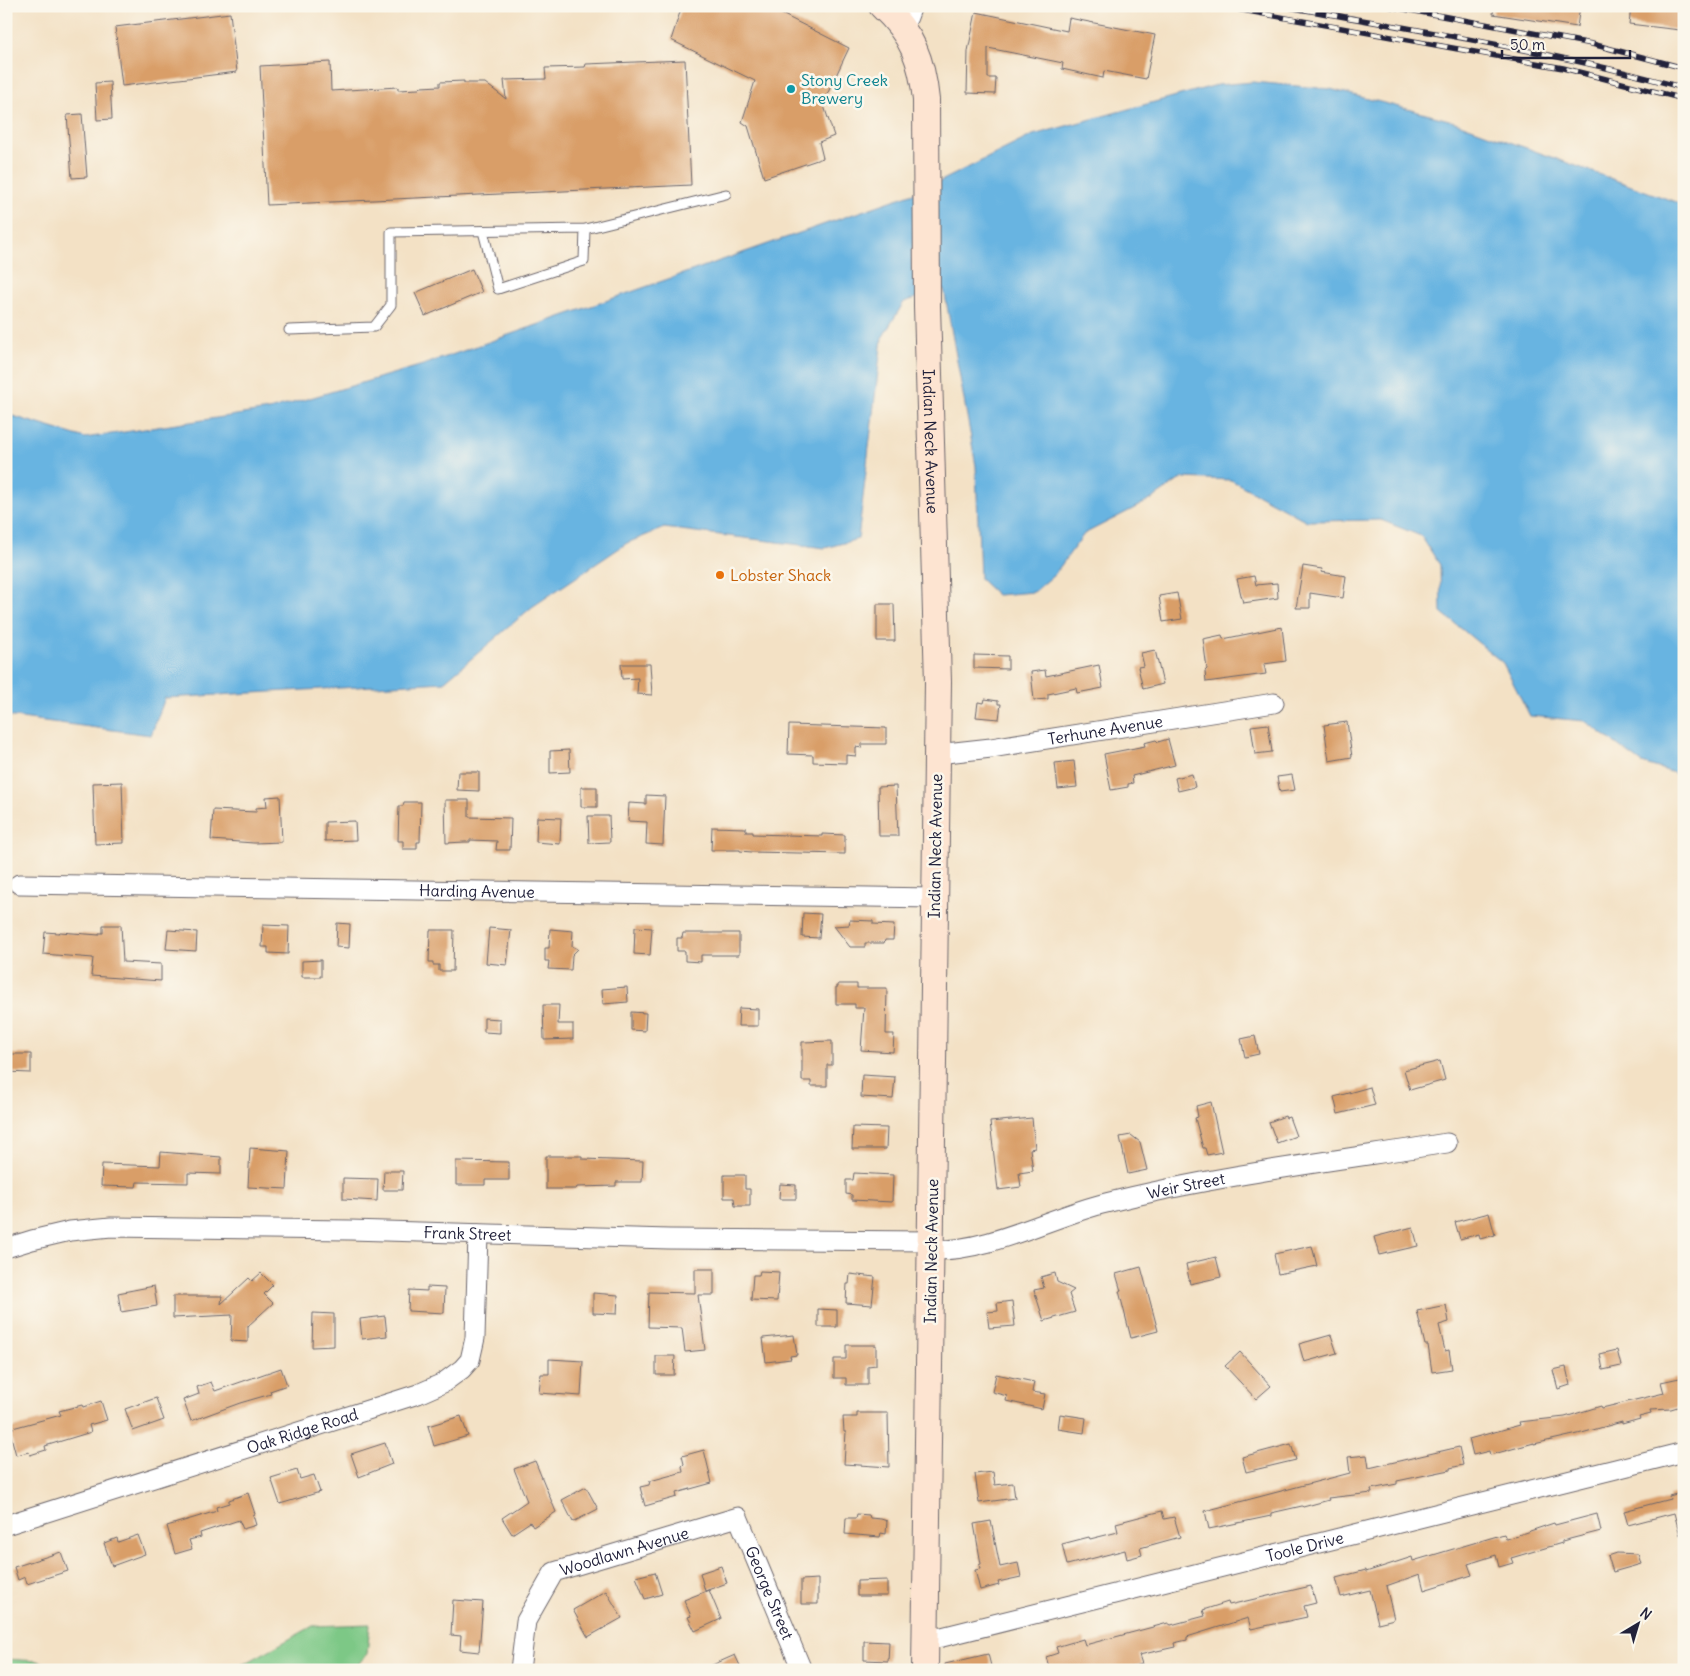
<svg xmlns="http://www.w3.org/2000/svg" width="1690" height="1676" font-family="Delius,sans-serif">
	<rect width="100%" height="100%" fill="#fbf7ec"/>
	<filter id="ink" filterUnits="userSpaceOnUse"><feTurbulence type="fractalNoise" baseFrequency=".02" numOctaves="2"/><feDisplacementMap in="SourceGraphic" scale="10" xChannelSelector="R" yChannelSelector="G"/><feConvolveMatrix kernelMatrix="1 2 1 2 8 2 1 2 1" color-interpolation-filters="sRGB"/></filter>
	<filter id="wash" filterUnits="userSpaceOnUse"><feTurbulence type="fractalNoise" baseFrequency=".0096" numOctaves="4" result="noise"/><feDisplacementMap in="SourceGraphic" scale="20" xChannelSelector="R" yChannelSelector="G"/><feGaussianBlur stdDeviation="1.12" result="paint"/><feColorMatrix in="noise" values="0 0 0 0 0 0 0 0 0 0 0 0 0 0 0 0 0 1.4 0 .05"/><feComposite in="paint" operator="in"/></filter>
	<g filter="url(#wash)">
		<rect width="100%" height="100%" fill="#f3e1c5"/>
		<path fill="#7dc886" stroke="#507560" d="M 370,1624 L 367,1654 L 353,1670 L 227,1670 L 246,1663 L 313,1626 Z
			M 6,1659 L 37,1661 L 66,1670 L 6,1670 Z"/>
		<path fill="#68b4e1" stroke="#456b8e" d="M 1253,82 L 1330,89 L 1449,120 L 1684,205 L 1684,776 L 1642,763 L 1585,721 L 1530,716 L 1503,663 L 1441,612 L 1440,565 L 1421,536 L 1381,520 L 1307,521 L 1231,480 L 1182,478 L 1152,499 L 1084,534 L 1054,575 L 1034,592 L 997,595 L 980,579 L 976,466 L 944,289 L 904,302 L 882,338 L 858,539 L 825,548 L 664,528 L 627,543 L 532,607 L 444,682 L 165,698 L 151,735 L 6,716 L 6,414 L 85,438 L 269,410 L 423,365 L 925,189 L 1033,135 L 1217,85 Z"/>
		<g id="blocks">
			<path fill="#d99e68" d="M 682,6 L 766,6 L 849,48 L 823,103 L 834,136 L 819,142 L 823,158 L 764,178 L 748,126 L 742,122 L 755,81 L 671,40 Z
				M 1494,6 L 1580,6 L 1577,27 L 1493,14 Z
				M 1631,6 L 1683,6 L 1680,30 L 1629,24 Z
				M 976,12 L 1067,31 L 1069,18 L 1155,35 L 1146,79 L 1104,71 L 1103,78 L 1062,69 L 1063,63 L 988,48 L 988,78 L 996,78 L 995,94 L 967,93 L 968,51 Z
				M 230,13 L 237,72 L 122,86 L 115,27 Z
				M 685,60 L 691,185 L 267,205 L 260,66 L 330,62 L 331,91 L 398,87 L 398,90 L 419,89 L 421,87 L 440,86 L 440,82 L 464,81 L 464,83 L 485,83 L 506,99 L 504,80 L 546,79 L 545,68 L 585,67 L 586,64 Z
				M 110,82 L 112,119 L 97,120 L 95,83 Z
				M 82,114 L 87,177 L 72,178 L 67,115 Z
				M 472,269 L 482,292 L 425,316 L 415,293 Z
				M 1303,566 L 1322,569 L 1321,572 L 1346,576 L 1343,598 L 1310,593 L 1310,608 L 1296,608 Z
				M 1254,576 L 1256,585 L 1277,583 L 1278,598 L 1243,603 L 1237,579 Z
				M 1177,593 L 1182,619 L 1163,622 L 1159,596 Z
				M 877,604 L 894,604 L 895,641 L 877,641 Z
				M 1282,627 L 1286,661 L 1264,664 L 1266,674 L 1206,682 L 1205,671 L 1207,669 L 1203,639 L 1222,635 L 1223,639 Z
				M 1155,650 L 1163,684 L 1143,689 L 1138,667 L 1144,666 L 1141,653 Z
				M 974,655 L 1008,656 L 1008,669 L 974,668 Z
				M 621,664 L 650,664 L 652,695 L 637,694 L 638,678 L 622,679 Z
				M 1099,665 L 1103,688 L 1077,693 L 1076,688 L 1048,694 L 1048,699 L 1034,700 L 1031,672 L 1045,670 L 1046,676 Z
				M 985,699 L 998,701 L 998,704 L 1001,704 L 999,719 L 976,717 L 978,702 L 984,703 Z
				M 1347,722 L 1352,757 L 1329,761 L 1324,725 Z
				M 1268,724 L 1272,752 L 1255,754 L 1251,726 Z
				M 789,725 L 886,728 L 886,744 L 862,744 L 862,748 L 856,747 L 856,756 L 846,755 L 846,763 L 813,762 L 813,755 L 788,754 Z
				M 1168,739 L 1175,765 L 1132,776 L 1133,783 L 1128,784 L 1128,787 L 1111,790 L 1104,754 L 1145,746 L 1144,743 L 1156,740 L 1158,742 Z
				M 569,750 L 570,772 L 550,773 L 550,751 Z
				M 1074,761 L 1077,787 L 1058,789 L 1055,763 Z
				M 458,772 L 479,772 L 479,791 L 457,790 Z
				M 1192,774 L 1195,787 L 1178,791 L 1175,778 Z
				M 1292,775 L 1295,790 L 1280,792 L 1277,777 Z
				M 122,782 L 124,843 L 95,844 L 93,783 Z
				M 896,786 L 898,836 L 879,836 L 878,787 Z
				M 581,787 L 597,787 L 597,807 L 581,807 Z
				M 646,795 L 665,796 L 663,845 L 646,844 L 647,822 L 628,821 L 629,803 L 646,804 Z
				M 280,796 L 282,842 L 254,843 L 211,840 L 213,810 L 256,812 L 256,808 L 267,807 L 266,797 Z
				M 445,800 L 469,800 L 469,817 L 511,818 L 510,850 L 496,850 L 497,841 L 470,840 L 470,842 L 465,842 L 446,843 Z
				M 404,802 L 421,802 L 420,842 L 417,842 L 417,849 L 403,849 L 403,841 L 398,841 L 399,806 L 403,806 Z
				M 588,816 L 609,816 L 610,842 L 589,843 Z
				M 537,817 L 561,818 L 560,844 L 536,842 Z
				M 355,821 L 356,840 L 325,841 L 325,822 Z
				M 712,827 L 746,828 L 746,832 L 753,832 L 753,834 L 822,836 L 822,834 L 845,835 L 845,854 L 752,852 L 740,851 L 740,850 L 711,850 Z
				M 803,913 L 821,914 L 819,938 L 802,937 Z
				M 850,920 L 873,921 L 873,924 L 894,925 L 893,940 L 885,940 L 884,943 L 865,943 L 865,947 L 850,947 L 834,926 L 849,925 Z
				M 337,923 L 350,924 L 349,948 L 336,947 Z
				M 103,925 L 121,925 L 123,962 L 161,964 L 161,981 L 91,976 L 93,958 L 43,954 L 45,932 L 59,933 L 60,932 L 99,935 L 99,933 L 103,933 Z
				M 263,925 L 289,926 L 288,954 L 268,953 L 268,947 L 262,947 Z
				M 635,927 L 652,928 L 650,955 L 634,954 Z
				M 489,928 L 511,930 L 507,965 L 486,963 Z
				M 550,929 L 573,931 L 572,946 L 578,949 L 572,955 L 571,970 L 548,969 L 549,961 L 545,961 L 545,948 L 549,948 Z
				M 168,930 L 197,932 L 196,951 L 166,949 Z
				M 430,930 L 454,930 L 453,971 L 439,971 L 439,965 L 433,965 L 433,962 L 429,962 Z
				M 683,933 L 739,933 L 739,955 L 701,955 L 701,962 L 685,961 L 685,951 L 677,951 L 677,938 L 682,938 Z
				M 321,960 L 321,977 L 302,977 L 302,961 Z
				M 838,984 L 857,984 L 857,988 L 887,988 L 886,1034 L 894,1034 L 893,1052 L 861,1050 L 864,1008 L 855,1008 L 855,1004 L 836,1004 L 836,987 L 838,987 Z
				M 627,987 L 628,1002 L 603,1004 L 602,989 Z
				M 543,1005 L 559,1005 L 558,1024 L 573,1024 L 573,1039 L 544,1040 Z
				M 739,1008 L 758,1009 L 758,1026 L 738,1026 Z
				M 631,1012 L 646,1013 L 645,1031 L 631,1030 Z
				M 484,1018 L 500,1019 L 500,1033 L 484,1032 Z
				M 1255,1036 L 1259,1054 L 1245,1057 L 1241,1039 Z
				M 832,1041 L 832,1065 L 827,1065 L 827,1086 L 811,1086 L 811,1081 L 802,1081 L 802,1042 Z
				M 6,1054 L 31,1054 L 31,1073 L 6,1072 Z
				M 1440,1061 L 1445,1080 L 1410,1090 L 1404,1070 Z
				M 862,1075 L 895,1077 L 893,1099 L 861,1097 Z
				M 1370,1087 L 1375,1105 L 1338,1114 L 1334,1097 Z
				M 1211,1102 L 1222,1152 L 1207,1155 L 1205,1148 L 1203,1148 L 1195,1118 L 1198,1117 L 1196,1106 Z
				M 1285,1116 L 1286,1118 L 1289,1117 L 1296,1136 L 1277,1143 L 1269,1122 Z
				M 1032,1118 L 1035,1148 L 1030,1149 L 1033,1171 L 1019,1173 L 1021,1187 L 998,1190 L 990,1122 Z
				M 853,1127 L 887,1128 L 886,1149 L 852,1149 Z
				M 1131,1135 L 1140,1142 L 1147,1170 L 1128,1174 L 1120,1137 Z
				M 250,1148 L 289,1151 L 287,1189 L 248,1187 Z
				M 161,1152 L 221,1157 L 221,1174 L 188,1173 L 188,1183 L 137,1182 L 136,1187 L 101,1186 L 102,1164 L 160,1166 Z
				M 546,1156 L 582,1156 L 582,1159 L 643,1161 L 642,1182 L 616,1182 L 616,1186 L 577,1187 L 576,1189 L 546,1189 Z
				M 456,1161 L 509,1162 L 509,1180 L 485,1180 L 485,1185 L 456,1185 Z
				M 384,1171 L 403,1171 L 402,1190 L 383,1190 Z
				M 854,1173 L 893,1175 L 892,1202 L 852,1200 L 852,1195 L 846,1194 L 846,1180 L 853,1180 Z
				M 724,1175 L 745,1175 L 745,1189 L 750,1189 L 750,1206 L 735,1206 L 734,1198 L 724,1198 Z
				M 343,1178 L 378,1179 L 377,1201 L 343,1199 Z
				M 780,1184 L 796,1185 L 796,1199 L 779,1199 Z
				M 1489,1213 L 1495,1235 L 1480,1239 L 1479,1234 L 1460,1239 L 1455,1222 Z
				M 1413,1227 L 1418,1246 L 1379,1255 L 1374,1237 Z
				M 1312,1246 L 1317,1266 L 1278,1274 L 1274,1254 Z
				M 1216,1257 L 1221,1277 L 1190,1284 L 1186,1264 Z
				M 1141,1267 L 1158,1331 L 1131,1338 L 1119,1291 L 1121,1291 L 1116,1274 Z
				M 695,1269 L 714,1269 L 714,1295 L 698,1295 L 705,1350 L 685,1352 L 682,1328 L 648,1327 L 649,1292 L 695,1293 Z
				M 760,1271 L 779,1272 L 777,1301 L 751,1300 L 753,1275 L 759,1275 Z
				M 261,1273 L 273,1285 L 264,1294 L 273,1303 L 248,1326 L 248,1342 L 231,1341 L 232,1315 L 173,1318 L 173,1296 L 222,1296 L 221,1304 L 249,1278 L 252,1281 Z
				M 1055,1273 L 1057,1282 L 1074,1290 L 1069,1294 L 1075,1312 L 1044,1321 L 1034,1290 L 1044,1288 L 1041,1277 Z
				M 850,1274 L 875,1277 L 872,1305 L 846,1303 L 847,1284 L 849,1284 Z
				M 154,1286 L 157,1306 L 121,1312 L 118,1293 Z
				M 427,1287 L 445,1288 L 444,1313 L 408,1311 L 409,1290 L 427,1291 Z
				M 593,1293 L 618,1295 L 617,1314 L 593,1313 Z
				M 1012,1301 L 1015,1326 L 989,1328 L 987,1312 L 998,1311 L 997,1303 Z
				M 1446,1305 L 1449,1322 L 1439,1325 L 1445,1351 L 1449,1350 L 1452,1369 L 1432,1372 L 1428,1345 L 1425,1345 L 1417,1311 Z
				M 818,1309 L 837,1310 L 837,1327 L 818,1327 Z
				M 313,1313 L 334,1314 L 334,1346 L 312,1347 Z
				M 385,1316 L 387,1336 L 362,1339 L 360,1319 Z
				M 794,1335 L 797,1355 L 790,1356 L 791,1359 L 766,1362 L 763,1338 Z
				M 1331,1335 L 1337,1353 L 1304,1362 L 1299,1344 Z
				M 846,1345 L 876,1345 L 876,1365 L 868,1366 L 868,1385 L 846,1385 L 846,1378 L 834,1378 L 834,1359 L 846,1359 Z
				M 1617,1350 L 1621,1366 L 1603,1370 L 1600,1354 Z
				M 1240,1352 L 1271,1386 L 1256,1399 L 1225,1366 Z
				M 656,1356 L 675,1356 L 674,1375 L 656,1375 Z
				M 549,1359 L 583,1361 L 581,1396 L 539,1393 L 541,1374 L 549,1374 Z
				M 1566,1367 L 1570,1385 L 1558,1389 L 1553,1370 Z
				M 281,1368 L 287,1385 L 270,1391 L 271,1394 L 240,1403 L 191,1421 L 183,1400 L 199,1394 L 197,1387 L 211,1382 L 215,1391 Z
				M 996,1374 L 1034,1382 L 1032,1392 L 1045,1394 L 1042,1409 L 1006,1401 L 1007,1396 L 992,1392 Z
				M 1684,1377 L 1684,1405 L 1671,1409 L 1650,1410 L 1651,1414 L 1639,1417 L 1640,1419 L 1622,1424 L 1622,1422 L 1578,1434 L 1534,1444 L 1534,1443 L 1490,1455 L 1489,1451 L 1473,1455 L 1469,1439 L 1520,1425 L 1519,1422 L 1565,1417 L 1601,1406 L 1602,1408 L 1664,1393 L 1661,1382 Z
				M 156,1398 L 164,1420 L 133,1431 L 125,1409 Z
				M 101,1401 L 107,1420 L 89,1425 L 91,1432 L 45,1446 L 46,1450 L 30,1455 L 29,1452 L 16,1455 L 9,1429 L 61,1415 L 59,1411 L 82,1405 L 83,1407 Z
				M 857,1413 L 888,1413 L 889,1467 L 844,1464 L 846,1432 L 844,1432 L 843,1417 L 857,1417 Z
				M 1060,1414 L 1086,1418 L 1084,1433 L 1058,1429 Z
				M 461,1416 L 468,1436 L 434,1446 L 428,1426 Z
				M 385,1443 L 392,1464 L 359,1477 L 351,1454 Z
				M 1291,1444 L 1296,1460 L 1246,1472 L 1242,1457 Z
				M 1459,1447 L 1463,1465 L 1450,1468 L 1450,1470 L 1397,1481 L 1397,1484 L 1371,1489 L 1372,1493 L 1328,1498 L 1329,1500 L 1303,1507 L 1302,1506 L 1271,1513 L 1271,1516 L 1209,1529 L 1205,1511 L 1350,1473 L 1348,1457 L 1367,1455 L 1369,1468 Z
				M 704,1450 L 712,1483 L 676,1493 L 677,1497 L 645,1506 L 640,1487 L 649,1485 L 650,1481 L 683,1472 L 682,1466 L 684,1464 L 682,1456 Z
				M 535,1461 L 556,1512 L 533,1527 L 530,1522 L 512,1534 L 502,1518 L 527,1501 L 514,1469 Z
				M 297,1470 L 300,1479 L 314,1475 L 320,1492 L 280,1504 L 271,1478 Z
				M 993,1472 L 995,1485 L 1013,1483 L 1015,1498 L 979,1503 L 975,1474 Z
				M 586,1487 L 598,1509 L 573,1522 L 562,1500 Z
				M 1684,1492 L 1684,1534 L 1680,1535 L 1674,1513 L 1628,1525 L 1624,1511 L 1670,1499 L 1669,1496 Z
				M 248,1493 L 255,1514 L 253,1515 L 256,1525 L 243,1529 L 239,1520 L 200,1533 L 201,1537 L 189,1540 L 192,1549 L 175,1554 L 167,1526 L 217,1511 L 216,1507 L 229,1503 L 229,1500 Z
				M 1162,1511 L 1164,1519 L 1174,1517 L 1180,1537 L 1140,1548 L 1142,1555 L 1127,1559 L 1125,1550 L 1067,1565 L 1062,1544 L 1089,1537 L 1090,1539 L 1118,1532 L 1116,1523 Z
				M 857,1514 L 869,1515 L 870,1518 L 881,1519 L 887,1521 L 886,1534 L 881,1533 L 880,1537 L 845,1534 L 846,1518 L 856,1518 Z
				M 1597,1514 L 1601,1531 L 1562,1541 L 1562,1543 L 1511,1558 L 1513,1563 L 1499,1567 L 1496,1555 L 1468,1564 L 1472,1575 L 1424,1590 L 1420,1574 L 1386,1586 L 1394,1619 L 1378,1623 L 1370,1590 L 1341,1597 L 1336,1578 L 1366,1570 L 1366,1572 L 1412,1557 L 1413,1561 L 1504,1534 L 1506,1539 L 1554,1523 L 1555,1525 Z
				M 991,1521 L 1000,1567 L 1018,1563 L 1021,1577 L 998,1582 L 999,1585 L 980,1590 L 975,1570 L 980,1569 L 979,1565 L 981,1564 L 974,1524 Z
				M 138,1535 L 145,1554 L 112,1566 L 104,1543 L 117,1538 L 118,1542 Z
				M 61,1552 L 68,1571 L 27,1584 L 25,1577 L 18,1580 L 14,1567 Z
				M 1617,1553 L 1638,1554 L 1641,1564 L 1613,1572 L 1608,1556 Z
				M 721,1566 L 727,1583 L 705,1591 L 700,1573 Z
				M 655,1572 L 662,1594 L 645,1599 L 636,1577 Z
				M 818,1579 L 818,1604 L 801,1604 L 801,1580 Z
				M 887,1580 L 887,1596 L 857,1596 L 857,1581 Z
				M 1311,1586 L 1316,1603 L 1304,1606 L 1307,1617 L 1251,1629 L 1248,1618 L 1187,1637 L 1187,1640 L 1174,1643 L 1175,1647 L 1139,1655 L 1142,1664 L 1121,1670 L 1050,1670 L 1046,1657 L 1058,1653 L 1056,1647 L 1083,1639 L 1085,1645 L 1168,1623 L 1171,1625 L 1205,1616 L 1203,1610 L 1228,1602 L 1229,1605 Z
				M 709,1590 L 721,1619 L 695,1631 L 688,1617 L 691,1616 L 684,1600 Z
				M 606,1591 L 622,1618 L 588,1637 L 573,1610 Z
				M 453,1600 L 483,1602 L 479,1652 L 460,1650 L 461,1636 L 451,1635 Z
				M 864,1641 L 889,1642 L 888,1661 L 864,1660 Z
				M 988,1654 L 992,1670 L 946,1670 L 945,1664 Z
				M 735,1655 L 742,1670 L 701,1670 Z"/>
		</g>
	</g>
	<g filter="url(#ink)">
		<use href="#blocks" fill-opacity="0" stroke="#6b656b" stroke-width="1"/>
		<g fill="none" stroke-linecap="round" stroke-linejoin="round">
			<g stroke="#6b656b" stroke-width="11">
				<path id="lane" d="M 483,231 L 498,289 L 584,261 L 585,229
					M 289,330 L 374,327 L 391,305 L 391,232 L 585,229 L 726,194"/>
			</g>
			<g stroke="#6b656b" stroke-width="21">
				<g id="street">
					<path d="M 902,28 L 908,17 L 912,6"/>
					<path id="s1" d="M 937,754 L 991,748 L 1274,703"/>
					<path id="s2" d="M 19,884 L 934,898"/>
					<path id="s3" d="M 6,1248 L 32,1240 L 70,1231 L 111,1227 L 350,1230 L 669,1239 L 931,1241"/>
					<path id="s4" d="M 931,1250 C 990,1252 1049,1217 1106,1203 C 1218,1175 1333,1161 1447,1143"/>
					<path id="s5" d="M 6,1525 L 418,1394 L 443,1383 L 462,1369 L 470,1360 L 475,1338 L 478,1234"/>
					<path id="s6" d="M 926,1639 L 942,1637 L 1684,1452"/>
					<path id="s7" d="M 520,1670 L 526,1621 L 554,1572 L 738,1517 L 802,1670"/>
				</g>
			</g>
			<g stroke="#6b656b" stroke-width="28">
				<g id="secondary">
					<path id="s8" d="M 882,6 C 912,34 922,60 926,100 L 927,306 L 938,682 L 925,1670"/>
				</g>
			</g>
			<use href="#lane" stroke="#fff" stroke-width="9"/>
			<use href="#street" stroke="#fff" stroke-width="19"/>
			<use href="#secondary" stroke="#fde4d1" stroke-width="26"/>
			<g stroke="#22223b" stroke-width="5.5">
				<path id="rail" d="M 1220,6 L 1563,68 L 1684,99
					M 1283,6 C 1417,30 1552,51 1684,88
					M 1388,6 L 1592,44 L 1684,68"/>
			</g>
			<use href="#rail" stroke="#fbf7ec" stroke-width="4" stroke-dasharray="11" stroke-linecap="butt"/>
		</g>
	</g>
	<circle fill="#0f9aa8" stroke="#fbf7ec" stroke-width="2" cx="791" cy="89" r="5"/>
	<circle fill="#e8710a" stroke="#fbf7ec" stroke-width="2" cx="720" cy="575" r="5"/>
	<g text-anchor="middle" stroke-width="5" stroke-linejoin="round" paint-order="stroke">
		<g font-size="16" fill="#0d838f" stroke="#fbf7ec" text-anchor="start">
			<text x="801" y="86">Stony Creek<tspan x="801" dy="18">Brewery</tspan></text>
		</g>
		<g font-size="16" fill="#22223b" stroke="#fbf7ec">
			<text dy="6" stroke="none"><textPath href="#s8" startOffset="448">Indian Neck Avenue</textPath></text>
			<text dy="6" stroke="none"><textPath href="#s1" startOffset="170">Terhune Avenue</textPath></text>
			<text transform="translate(935 846) rotate(-89)" y="6">Indian Neck Avenue</text>
			<text dy="6" stroke="none"><textPath href="#s2" startOffset="458">Harding Avenue</textPath></text>
			<text dy="6" stroke="none"><textPath href="#s4" startOffset="264">Weir Street</textPath></text>
			<text dy="6" stroke="none"><textPath href="#s3" startOffset="464">Frank Street</textPath></text>
			<text transform="translate(931 1251) rotate(-89)" y="6">Indian Neck Avenue</text>
			<text dy="6" stroke="none"><textPath href="#s5" startOffset="311">Oak Ridge Road</textPath></text>
			<text dy="6" stroke="none"><textPath href="#s6" startOffset="390">Toole Drive</textPath></text>
			<text dy="6" stroke="none"><textPath href="#s7" startOffset="179">Woodlawn Avenue</textPath></text>
			<text dy="6" stroke="none"><textPath href="#s7" startOffset="380">George Street</textPath></text>
		</g>
		<g font-size="16" fill="#c56008" stroke="#fbf7ec" text-anchor="start">
			<text x="730" y="581">Lobster Shack</text>
		</g>
	</g>
	<rect width="1690" height="1676" fill="none" stroke="#fbf7ec" stroke-width="25"/>
	<g transform="translate(1638 1624) rotate(38)" stroke="#fbf7ec" stroke-width="4" paint-order="stroke">
	<path d="M0-4L9 19L0 12L-9 19Z" fill="#22223b"/>
	<text y="-8" font-size="14" font-weight="bold" text-anchor="middle" fill="#22223b">N</text>
	</g>
	<path d="M1502 50v8h128v-8" fill="none" stroke="#22223b" stroke-width="2.5"/>
	<text x="1510" y="50" font-size="15" fill="#22223b" stroke="#fbf7ec" stroke-width="4" paint-order="stroke">50 m</text>
</svg>
